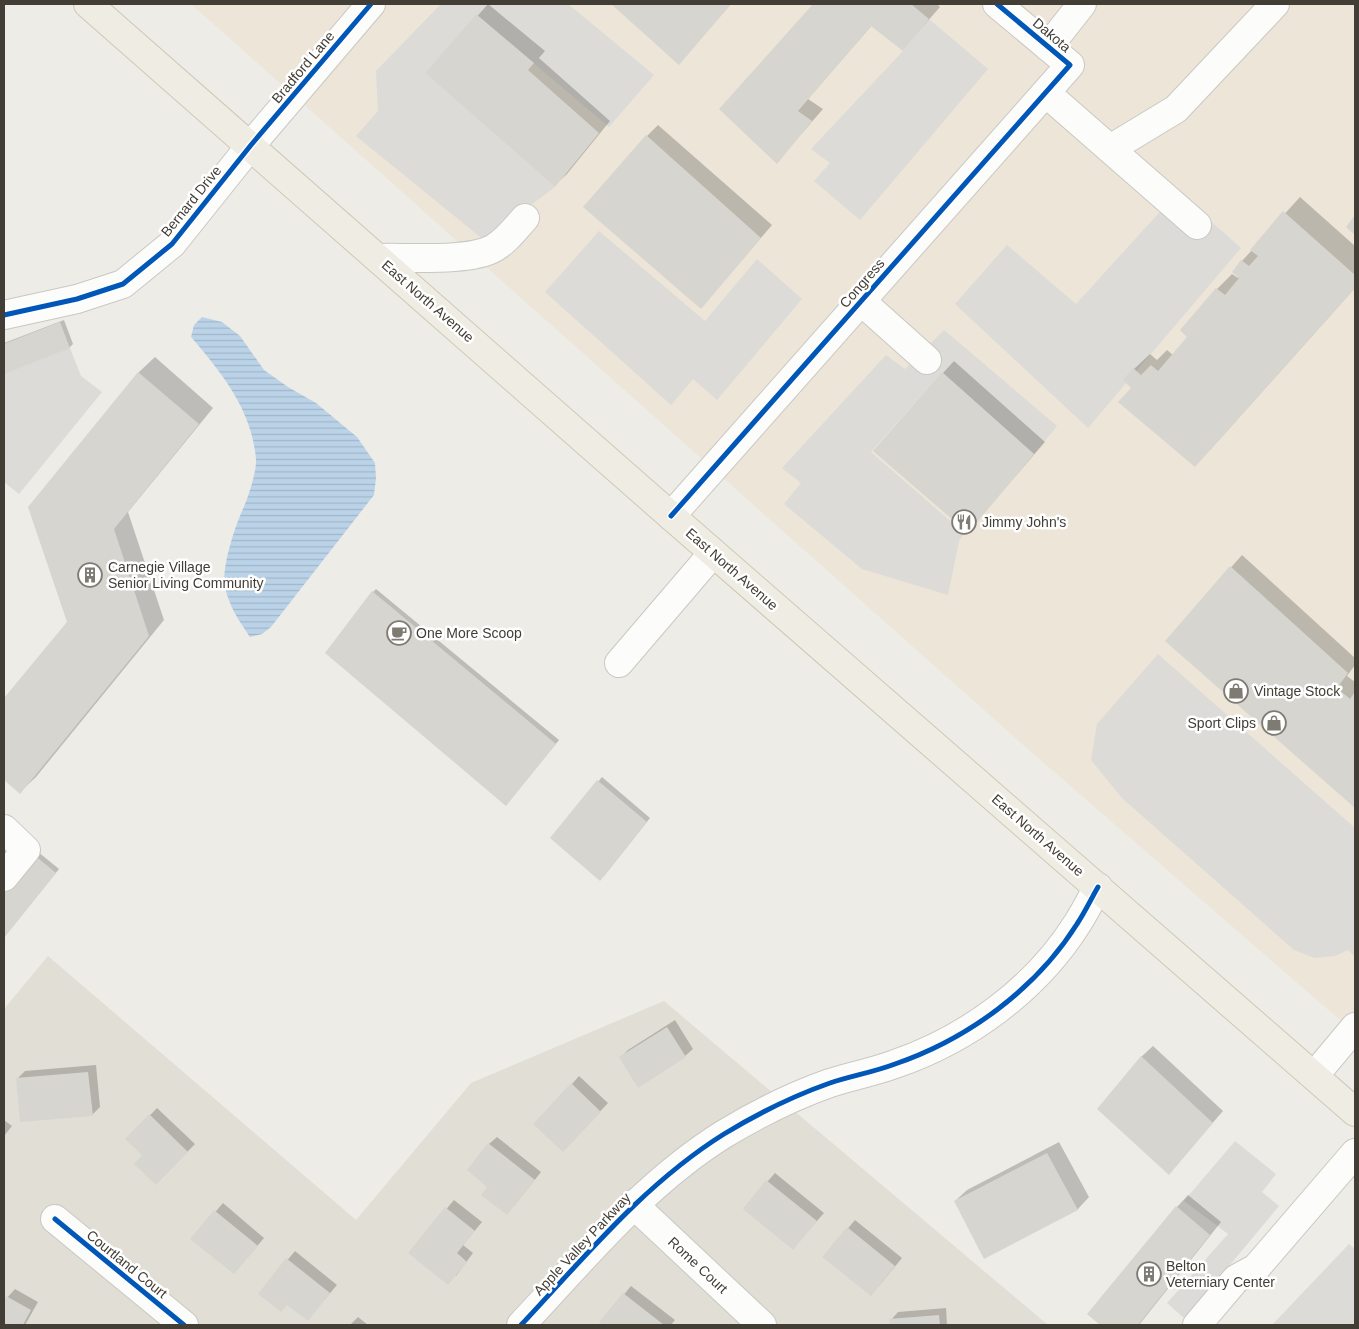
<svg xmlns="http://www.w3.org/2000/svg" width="1359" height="1329" font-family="Arial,sans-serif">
	<defs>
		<pattern id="water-rules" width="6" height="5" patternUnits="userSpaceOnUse" patternTransform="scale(1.25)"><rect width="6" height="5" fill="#bbd3e8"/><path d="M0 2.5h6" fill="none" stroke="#a2b6c8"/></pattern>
	</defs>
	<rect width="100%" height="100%" fill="#edece7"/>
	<path fill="#e1ded5" d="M 48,956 L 356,1220 L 471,1083 L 664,1001 L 1048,1325 L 4,1325 L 4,1009 Z"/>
	<path fill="#ece5d8" d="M 191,4 L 1355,4 L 1355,1033 L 1021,743 Z"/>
	<path fill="#dcdbd7" d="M 441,4 L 568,4 L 654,75 L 609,127 L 476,14 L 425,73 L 555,187 L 484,240 L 356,136 L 378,111 L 376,71 Z
		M 929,19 L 988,69 L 860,220 L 814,181 L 830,163 L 811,149 L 903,51 Z
		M 1178,192 L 1241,248 L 1088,428 L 955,304 L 1007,245 L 1076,304 Z
		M 599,231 L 705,321 L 757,259 L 802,299 L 717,400 L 693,379 L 671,405 L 545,292 Z
		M 61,325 L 81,376 L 102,392 L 19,494 L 4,482 L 4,346 Z
		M 944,330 L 1057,426 L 1034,454 L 942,372 L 871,452 L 964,533 L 959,541 L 948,595 L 862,569 L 784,504 L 801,483 L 782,468 L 886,355 L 905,369 Z
		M 1158,654 L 1355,828 L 1355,957 L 1348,950 L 1335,956 L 1315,958 L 1294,950 L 1122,798 L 1091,760 L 1097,724 Z
		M 1235,1141 L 1276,1174 L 1262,1192 L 1279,1206 L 1185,1319 L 1167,1303 L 1228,1234 L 1184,1201 Z
		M 1349,1244 L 1355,1249 L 1355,1325 L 1272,1325 Z"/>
	<path fill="url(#water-rules)" d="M 202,317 L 222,322 L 240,336 L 264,370 L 288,387 L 316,403 L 357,437 L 375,463 L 376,478 L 374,495 L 271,627 L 262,634 L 250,637 C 239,621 229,606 225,587 C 221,569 235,526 243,509 C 248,498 257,471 256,459 C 252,410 221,372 191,337 L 194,325 Z"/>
	<path fill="#0003" d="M 488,4 L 545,51 L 539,58 L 610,121 L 567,174 L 555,185 L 427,73 Z
		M 613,4 L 731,4 L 679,63 Z
		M 815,4 L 937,4 L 940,7 L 903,49 L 872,25 L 808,99 L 823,109 L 777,162 L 721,109 Z
		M 658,125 L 772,225 L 701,308 L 647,136 Z
		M 1300,197 L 1355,246 L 1355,288 L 1210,450 L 1133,387 L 1134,369 L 1150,354 L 1157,360 L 1167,350 L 1173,355 L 1189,337 L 1217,289 L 1232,274 L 1238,278 L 1242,261 Z
		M 64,320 L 73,344 L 70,347 L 4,372 L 4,343 Z
		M 155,357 L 213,408 L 128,512 L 164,620 L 36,777 L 20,792 L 4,779 L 4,700 L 68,622 L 29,507 L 139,372 Z
		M 954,361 L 1045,442 L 968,531 L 943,373 Z
		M 1242,555 L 1355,658 L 1355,665 L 1347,676 L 1355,682 L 1355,807 L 1167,640 Z
		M 376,589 L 559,740 L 509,801 L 373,592 Z
		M 602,777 L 650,818 L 604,876 L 552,838 Z
		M 37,851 L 59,869 L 4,937 L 4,892 Z
		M 675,1020 L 693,1049 L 685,1056 L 621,1057 L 628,1050 Z
		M 1153,1046 L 1223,1111 L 1169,1173 L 1141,1057 Z
		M 96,1065 L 100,1107 L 92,1115 L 17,1079 L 25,1071 Z
		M 579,1076 L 608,1103 L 563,1151 L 572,1084 Z
		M 157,1108 L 195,1144 L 156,1184 L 144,1155 L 127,1139 Z
		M 4,1120 L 12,1126 L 4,1136 Z
		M 497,1137 L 541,1172 L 514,1206 L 489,1144 Z
		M 1059,1142 L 1089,1197 L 1078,1209 L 984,1257 L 955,1201 L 967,1190 Z
		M 775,1173 L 824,1213 L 793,1248 L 744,1208 Z
		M 1188,1195 L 1221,1222 L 1139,1325 L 1102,1325 L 1089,1314 L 1177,1207 Z
		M 454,1200 L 482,1222 L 463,1245 L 473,1253 L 456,1276 L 410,1252 Z
		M 223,1203 L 264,1238 L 234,1273 L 192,1239 Z
		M 855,1220 L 902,1258 L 878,1287 L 824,1257 Z
		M 295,1251 L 337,1285 L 308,1319 L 288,1304 L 260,1293 Z
		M 631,1286 L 675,1320 L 671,1325 L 605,1325 L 601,1322 Z
		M 15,1289 L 38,1302 L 25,1325 L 4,1325 L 4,1297 L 6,1299 Z
		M 946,1308 L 947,1325 L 891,1325 L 891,1320 L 898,1312 Z
		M 358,1317 L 368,1325 L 350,1325 Z"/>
	<path fill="#d7d5d0" d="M 611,4 L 731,4 L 679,65 Z
		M 813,4 L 911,4 L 929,19 L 903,51 L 871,26 L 798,111 L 812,121 L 777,164 L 719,109 Z
		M 476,14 L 534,63 L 528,70 L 599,133 L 555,187 L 425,73 Z
		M 646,135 L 761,238 L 701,309 L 583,207 Z
		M 1283,211 L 1355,275 L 1355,288 L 1195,467 L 1118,402 L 1131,388 L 1123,380 L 1133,368 L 1141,375 L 1151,365 L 1158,371 L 1187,337 L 1180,330 L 1216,288 L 1225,295 L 1239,278 L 1232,272 L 1241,260 L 1249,266 L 1258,256 L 1250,250 Z
		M 1355,215 L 1355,235 L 1346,227 Z
		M 60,322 L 70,348 L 4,374 L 4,344 Z
		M 138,372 L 199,424 L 114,529 L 149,636 L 20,794 L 4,780 L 4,698 L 67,622 L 28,507 Z
		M 942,372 L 1034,454 L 968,533 L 873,451 Z
		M 1230,566 L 1348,673 L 1337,688 L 1350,699 L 1355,692 L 1355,808 L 1165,641 Z
		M 372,591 L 556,744 L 506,806 L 325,653 Z
		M 597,780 L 647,822 L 600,881 L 550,838 Z
		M 33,854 L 56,873 L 4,938 L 4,890 Z
		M 667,1027 L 686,1057 L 638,1088 L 619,1057 Z
		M 1141,1056 L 1213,1123 L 1169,1175 L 1097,1109 Z
		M 88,1072 L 93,1116 L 20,1122 L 16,1078 Z
		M 571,1083 L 601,1112 L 563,1152 L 533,1124 Z
		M 149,1114 L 188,1152 L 156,1185 L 134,1164 L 142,1155 L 125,1139 Z
		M 488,1143 L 535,1180 L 507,1215 L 481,1195 L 487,1187 L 467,1170 Z
		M 1047,1153 L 1078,1210 L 984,1259 L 954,1201 Z
		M 766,1180 L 817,1221 L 793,1250 L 743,1209 Z
		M 1176,1206 L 1210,1235 L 1138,1325 L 1100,1325 L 1087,1314 Z
		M 445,1207 L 475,1231 L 457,1253 L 467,1262 L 448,1285 L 408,1253 Z
		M 214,1210 L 258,1246 L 234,1274 L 190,1239 Z
		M 847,1227 L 895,1266 L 871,1296 L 822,1257 Z
		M 286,1258 L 330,1293 L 308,1321 L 287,1305 L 281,1312 L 258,1294 Z
		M 623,1293 L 664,1325 L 603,1325 L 599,1322 Z
		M 6,1296 L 31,1310 L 23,1325 L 4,1325 L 4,1300 Z
		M 939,1315 L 940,1325 L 890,1325 L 889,1319 Z"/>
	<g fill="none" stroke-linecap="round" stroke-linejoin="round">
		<g stroke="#cac8c3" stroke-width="30">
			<path id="minor" d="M 1048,47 L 1082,4
				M 1046,93 L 1197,225
				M 1110,149 L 1176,109 L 1275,4
				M 379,258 C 409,257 470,262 494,248 C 506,241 515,229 525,218
				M 861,301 L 927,360
				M 4,315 L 77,299 L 123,284 L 172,244 L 251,145 L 371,4
				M 671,516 L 1070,65 L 997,4
				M 619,663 L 713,553
				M 4,829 L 26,850 L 4,877
				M 1314,1076 L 1355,1027
				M 633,1204 L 762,1325
				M 55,1219 L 184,1325
				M 521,1325 C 585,1257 644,1184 724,1134 C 757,1114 793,1096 830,1083 C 851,1076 874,1072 895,1064 C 968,1039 1036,989 1077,924 C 1085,912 1091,899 1098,887
				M 1197,1325 L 1236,1279 L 1256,1268 L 1355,1153"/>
		</g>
		<g stroke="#cec8b6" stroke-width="30">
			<path id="major" d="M 88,4 L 671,516 L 1355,1112"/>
		</g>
		<use href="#minor" stroke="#fcfcfb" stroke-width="28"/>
		<use href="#major" stroke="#efece3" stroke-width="28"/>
		<g stroke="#fff" stroke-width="8">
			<path id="cycleway" d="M 4,315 L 77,299 L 123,284 L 172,244 L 251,145 L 371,4
				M 671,516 L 1070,65 L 997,4
				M 55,1219 L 184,1325
				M 521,1325 C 585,1257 644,1184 724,1134 C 757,1114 793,1096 830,1083 C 851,1076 874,1072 895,1064 C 968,1039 1036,989 1077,924 C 1085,912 1091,899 1098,887"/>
		</g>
		<use href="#cycleway" stroke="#0057b8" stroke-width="5"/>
	</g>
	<defs>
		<g id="restaurant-ring" transform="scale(1.25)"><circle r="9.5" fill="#fff" stroke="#7e7b73" stroke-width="1.5"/><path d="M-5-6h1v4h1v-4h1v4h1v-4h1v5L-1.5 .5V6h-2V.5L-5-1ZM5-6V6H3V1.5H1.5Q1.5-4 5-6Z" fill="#7e7b73"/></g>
		<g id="building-ring" transform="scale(1.25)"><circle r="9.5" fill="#fff" stroke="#7e7b73" stroke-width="1.5"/><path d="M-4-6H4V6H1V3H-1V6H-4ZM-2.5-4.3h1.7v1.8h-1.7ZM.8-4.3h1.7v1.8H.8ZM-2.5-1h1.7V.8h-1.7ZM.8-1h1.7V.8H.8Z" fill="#7e7b73"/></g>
		<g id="cafe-ring" transform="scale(1.25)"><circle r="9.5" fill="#fff" stroke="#7e7b73" stroke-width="1.5"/><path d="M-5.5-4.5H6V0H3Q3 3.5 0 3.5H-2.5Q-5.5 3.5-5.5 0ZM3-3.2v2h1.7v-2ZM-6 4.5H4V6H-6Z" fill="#7e7b73"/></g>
		<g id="shop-ring" transform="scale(1.25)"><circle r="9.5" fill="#fff" stroke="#7e7b73" stroke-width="1.5"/><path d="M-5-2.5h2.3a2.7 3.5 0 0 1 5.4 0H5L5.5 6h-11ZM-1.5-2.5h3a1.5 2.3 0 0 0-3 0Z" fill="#7e7b73"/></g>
	</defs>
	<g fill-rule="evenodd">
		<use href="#restaurant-ring" x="964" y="522"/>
		<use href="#building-ring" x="90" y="575"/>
		<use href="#cafe-ring" x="399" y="633"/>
		<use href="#shop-ring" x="1236" y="691"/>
		<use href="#shop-ring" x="1274" y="723"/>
		<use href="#building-ring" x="1149" y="1274"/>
	</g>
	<g text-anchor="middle" stroke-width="5" stroke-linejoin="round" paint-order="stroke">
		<g font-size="14" fill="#423e35" stroke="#fff">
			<text transform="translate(1052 35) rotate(40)" y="5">Dakota</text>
			<text transform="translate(303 67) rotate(-50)" y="5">Bradford Lane</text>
			<text transform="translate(191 201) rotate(-51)" y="5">Bernard Drive</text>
			<text transform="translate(862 283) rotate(-49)" y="5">Congress</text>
			<text transform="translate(428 301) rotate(41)" y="5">East North Avenue</text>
			<text transform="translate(732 569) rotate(41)" y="5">East North Avenue</text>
			<text transform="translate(1038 835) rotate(41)" y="5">East North Avenue</text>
			<text transform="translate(582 1244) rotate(-47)" y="5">Apple Valley Parkway</text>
			<text transform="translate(127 1264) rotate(39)" y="5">Courtland Court</text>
			<text transform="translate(698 1265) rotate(43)" y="5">Rome Court</text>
		</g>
		<g font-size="14" fill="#423e35" stroke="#fff" text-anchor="start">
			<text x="982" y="527">Jimmy John's</text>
			<text x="108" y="572">Carnegie Village<tspan x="108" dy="16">Senior Living Community</tspan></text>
			<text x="416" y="638">One More Scoop</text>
			<text x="1254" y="696">Vintage Stock</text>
			<text x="1256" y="728" text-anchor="end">Sport Clips</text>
			<text x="1166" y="1271">Belton<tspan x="1166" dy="16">Veterniary Center</tspan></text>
		</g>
	</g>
	<rect width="1359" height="1329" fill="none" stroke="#423e35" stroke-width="10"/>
</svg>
